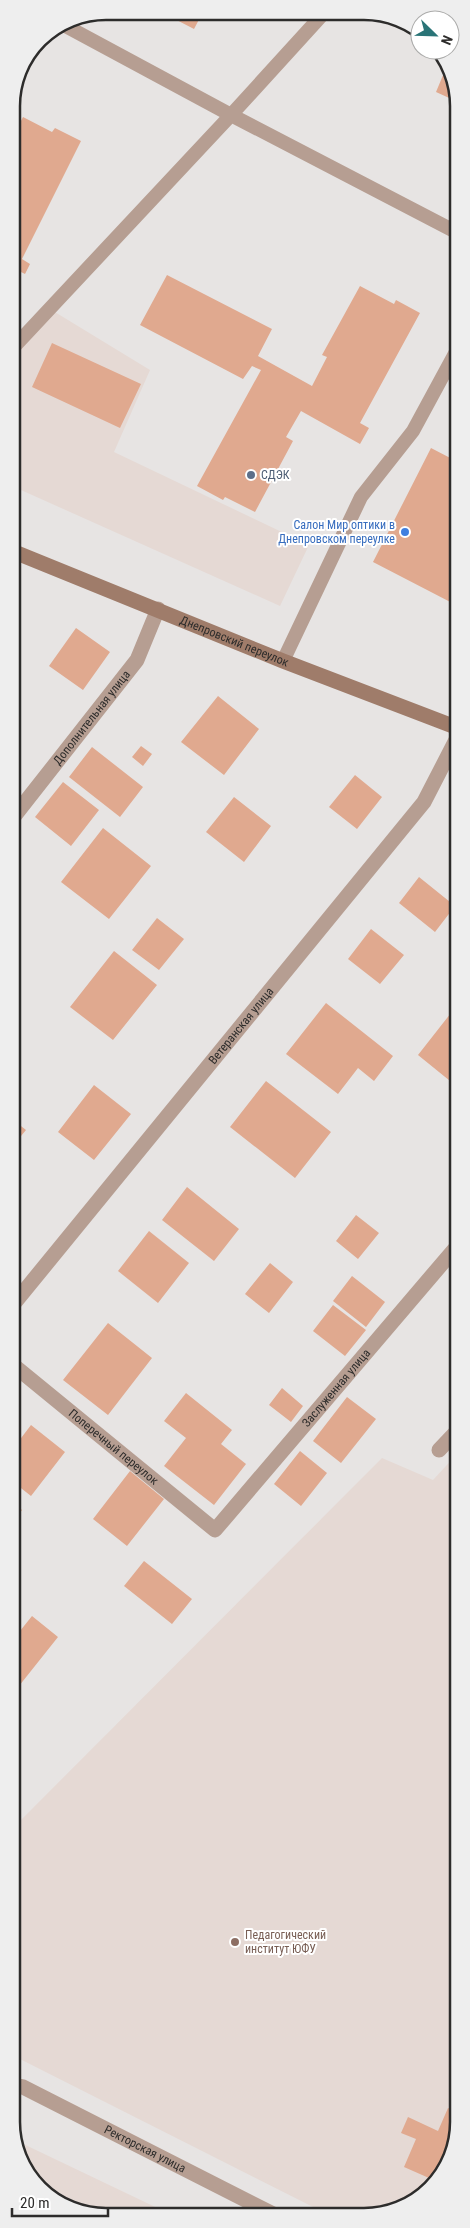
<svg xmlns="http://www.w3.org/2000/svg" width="470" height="2228" font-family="'Roboto Condensed',sans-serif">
	<rect width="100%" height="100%" fill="#e7e4e3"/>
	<path fill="#e5d9d4" d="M 45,306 L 150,370 L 114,452 L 309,545 L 280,606 L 12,486 L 12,360 Z
		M 458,1453 L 459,2128 L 431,2189 L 376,2216 L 331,2216 L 12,2055 L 12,1829 L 382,1458 L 433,1480 Z
		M 15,2140 L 172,2215 L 87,2215 L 35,2185 Z"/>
	<path fill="#e0a98f" d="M 151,12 L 203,12 L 194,29 L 165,14 L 163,18 Z
		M 446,68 L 458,94 L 458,102 L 436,92 Z
		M 23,117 L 52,132 L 55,128 L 81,141 L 22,259 L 30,264 L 25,274 L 11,267 L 11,140 Z
		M 167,275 L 272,329 L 258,356 L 312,386 L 327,357 L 322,355 L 360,286 L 394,304 L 396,300 L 420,313 L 360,423 L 369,428 L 360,444 L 301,411 L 286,437 L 293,441 L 255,512 L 225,497 L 223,500 L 197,486 L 261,370 L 252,366 L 243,379 L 140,325 Z
		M 52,343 L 141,384 L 120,428 L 32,387 Z
		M 431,448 L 458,462 L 458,606 L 373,562 Z
		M 76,628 L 110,652 L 83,690 L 49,666 Z
		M 218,696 L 259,729 L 224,775 L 181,742 Z
		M 141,746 L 152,754 L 143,766 L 132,757 Z
		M 92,747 L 143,787 L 120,817 L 69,777 Z
		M 355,775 L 382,797 L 357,829 L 329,807 Z
		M 63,782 L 99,810 L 71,846 L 35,817 Z
		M 234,797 L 271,826 L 244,862 L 206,832 Z
		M 103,828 L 151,866 L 109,919 L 61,882 Z
		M 419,877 L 455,906 L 435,932 L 399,903 Z
		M 157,918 L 184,939 L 159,970 L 132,950 Z
		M 371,929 L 404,955 L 380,984 L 348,959 Z
		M 114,951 L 157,985 L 113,1040 L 70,1007 Z
		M 326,1003 L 393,1056 L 374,1081 L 358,1068 L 338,1094 L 286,1054 Z
		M 458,1004 L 458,1081 L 455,1085 L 418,1055 Z
		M 266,1081 L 331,1132 L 295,1178 L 230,1127 Z
		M 94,1085 L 131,1114 L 94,1160 L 58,1132 Z
		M 12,1119 L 26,1130 L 12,1147 Z
		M 187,1187 L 239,1229 L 214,1261 L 162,1220 Z
		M 356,1215 L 379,1233 L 358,1259 L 336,1241 Z
		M 149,1231 L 189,1263 L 158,1303 L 118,1271 Z
		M 270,1263 L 293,1282 L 269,1313 L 245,1294 Z
		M 352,1276 L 385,1302 L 366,1327 L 333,1301 Z
		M 333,1305 L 366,1330 L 345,1356 L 313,1331 Z
		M 108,1323 L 152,1358 L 108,1415 L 63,1380 Z
		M 282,1388 L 303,1406 L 291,1422 L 269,1405 Z
		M 186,1393 L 232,1430 L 221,1444 L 246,1464 L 214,1505 L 164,1466 L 186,1438 L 164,1421 Z
		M 347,1397 L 376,1419 L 341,1463 L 313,1441 Z
		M 31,1425 L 65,1452 L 31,1496 L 12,1481 L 12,1450 Z
		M 300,1451 L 327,1473 L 301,1506 L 274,1484 Z
		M 130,1471 L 164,1499 L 127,1546 L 93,1519 Z
		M 12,1502 L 22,1510 L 12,1523 Z
		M 144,1561 L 192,1599 L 172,1624 L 124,1586 Z
		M 32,1616 L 58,1637 L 19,1686 L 12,1680 L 12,1641 Z
		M 448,2108 L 459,2113 L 459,2128 L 432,2186 L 429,2178 L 404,2167 L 416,2139 L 401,2133 L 408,2117 L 438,2131 Z"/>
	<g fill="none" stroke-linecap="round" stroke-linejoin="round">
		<path stroke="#b69e92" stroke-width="14" d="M 62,24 L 231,115 L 458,233
			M 12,349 L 231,115 L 323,14
			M 283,661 L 361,497 L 413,431 L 458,348"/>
		<g stroke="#b69e92" stroke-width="15">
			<path id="s1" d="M 12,819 L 137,660 L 158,609"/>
			<path id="s2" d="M 12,1306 L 424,802 L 458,736"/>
			<path id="s3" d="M 12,1364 L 215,1530 L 458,1245"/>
			<path d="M 439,1450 L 458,1430"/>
			<path id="s4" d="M 12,2085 L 23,2087 L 277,2216"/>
		</g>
		<path stroke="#9f7c6a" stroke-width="15" id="s5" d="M 12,551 L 283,661 L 458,728"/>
	</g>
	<circle fill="#5c6f8a" stroke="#fff" stroke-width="2" cx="251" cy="475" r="5"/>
	<circle fill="#3f7fe0" stroke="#fff" stroke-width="2" cx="405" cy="532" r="5"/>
	<circle fill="#8d6e63" stroke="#fff" stroke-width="2" cx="235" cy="1942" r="5"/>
	<g text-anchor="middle" stroke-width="4" stroke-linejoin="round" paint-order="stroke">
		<g font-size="12" fill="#4e5e75" stroke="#fff" text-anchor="start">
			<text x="261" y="479">СДЭК</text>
		</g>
		<g font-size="12" fill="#366cbe" stroke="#fff" text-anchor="end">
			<text x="395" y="529">Салон Мир оптики в<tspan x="395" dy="14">Днепровском переулке</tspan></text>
		</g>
		<g font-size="12" fill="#2d2c2b" stroke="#fff">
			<text dy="4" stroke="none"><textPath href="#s5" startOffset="240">Днепровский переулок</textPath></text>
			<text dy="4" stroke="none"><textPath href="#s1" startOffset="129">Дополнительная улица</textPath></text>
			<text dy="4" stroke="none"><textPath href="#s2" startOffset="362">Ветеранская улица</textPath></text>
			<text dy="4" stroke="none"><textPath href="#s3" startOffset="449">Заслуженная улица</textPath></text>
			<text dy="4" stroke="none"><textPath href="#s3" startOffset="131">Поперечный переулок</textPath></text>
			<text dy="4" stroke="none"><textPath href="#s4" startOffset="148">Ректорская улица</textPath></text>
		</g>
		<g font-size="12" fill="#785e54" stroke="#fff" text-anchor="start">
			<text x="245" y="1939">Педагогический<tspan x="245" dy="14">институт ЮФУ</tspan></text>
		</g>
	</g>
	<path d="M0 0H470V2228H0ZM106 20H364A86 86 0 0 1 450 106V2122A86 86 0 0 1 364 2208H106A86 86 0 0 1 20 2122V106A86 86 0 0 1 106 20Z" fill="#eee" fill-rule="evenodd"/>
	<path fill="none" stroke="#2d2c2b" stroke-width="2.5" d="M106 20H364A86 86 0 0 1 450 106V2122A86 86 0 0 1 364 2208H106A86 86 0 0 1 20 2122V106A86 86 0 0 1 106 20Z"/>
	<g transform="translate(435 35) rotate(113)"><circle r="24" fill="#ffffff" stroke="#ababaa"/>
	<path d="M0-4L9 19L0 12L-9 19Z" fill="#2a7477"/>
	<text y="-8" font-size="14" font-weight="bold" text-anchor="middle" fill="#2d2c2b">N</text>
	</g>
	<path d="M12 2208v8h96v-8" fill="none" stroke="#2d2c2b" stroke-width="2.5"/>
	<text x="20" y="2208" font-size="15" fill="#2d2c2b" stroke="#ffffff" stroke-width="4" paint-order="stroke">20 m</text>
</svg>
